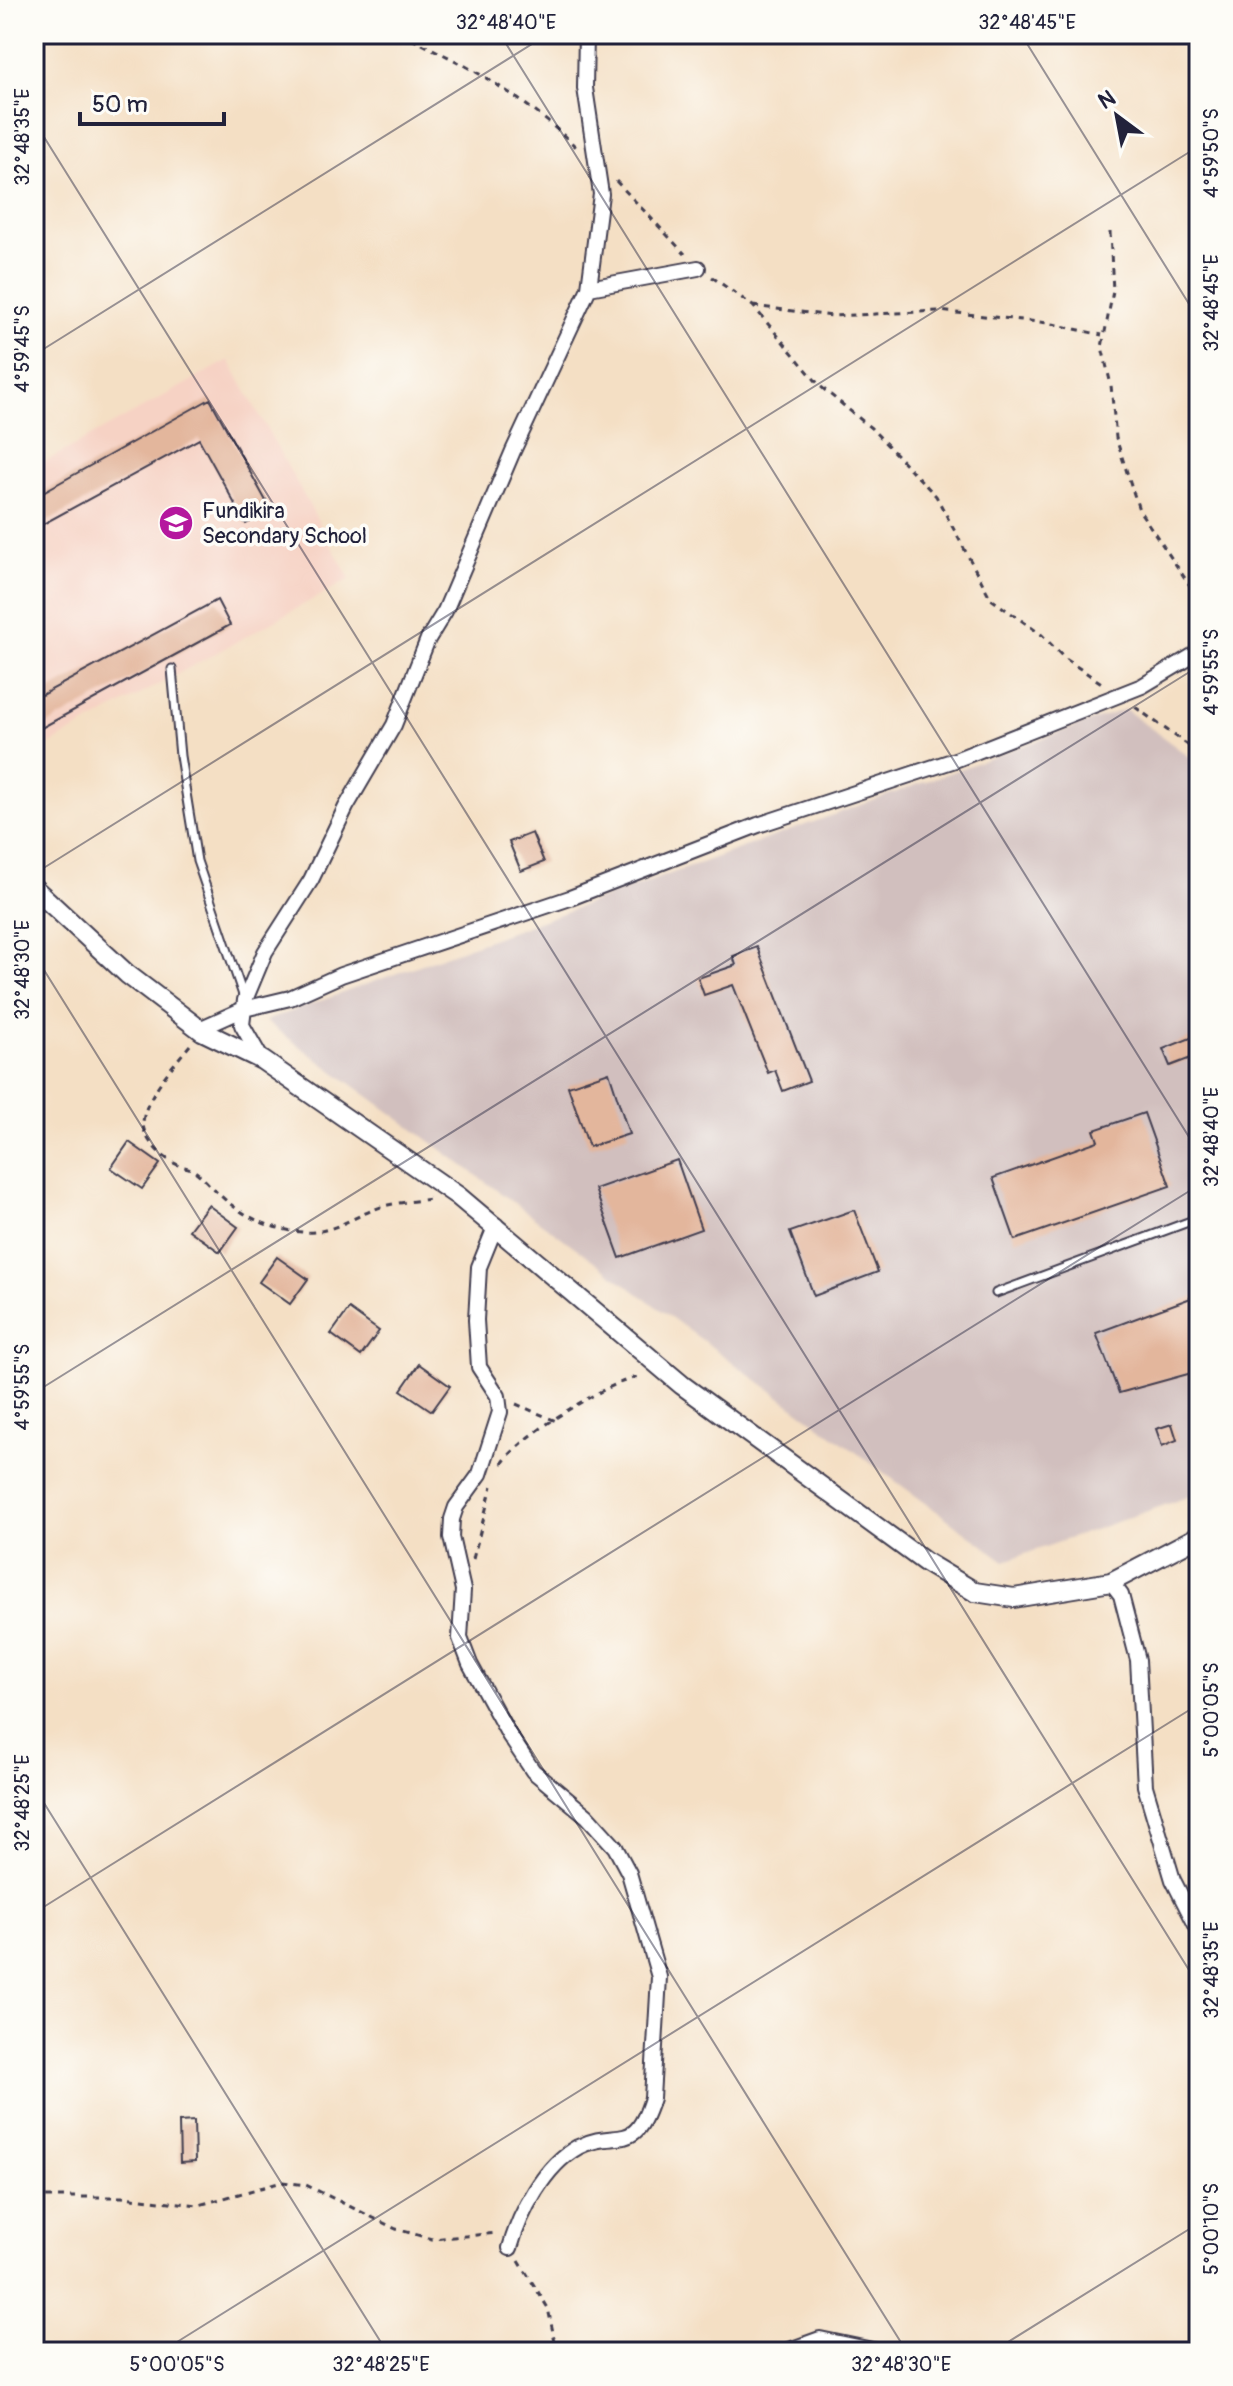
<svg xmlns="http://www.w3.org/2000/svg" width="1233" height="2386" font-family="Pangolin,sans-serif">
	<rect width="100%" height="100%" fill="#fdfcf7"/>
	<filter id="ink" filterUnits="userSpaceOnUse"><feTurbulence type="fractalNoise" baseFrequency=".0125" numOctaves="2"/><feDisplacementMap in="SourceGraphic" scale="16" xChannelSelector="R" yChannelSelector="G"/><feConvolveMatrix kernelMatrix="1 2 1 2 8 2 1 2 1" color-interpolation-filters="sRGB"/></filter>
	<filter id="wash" filterUnits="userSpaceOnUse"><feTurbulence type="fractalNoise" baseFrequency=".006" numOctaves="4" result="noise"/><feDisplacementMap in="SourceGraphic" scale="32" xChannelSelector="R" yChannelSelector="G"/><feGaussianBlur stdDeviation="1.8" result="paint"/><feColorMatrix in="noise" values="0 0 0 0 0 0 0 0 0 0 0 0 0 0 0 0 0 1.4 0 .05"/><feComposite in="paint" operator="in"/></filter>
	<g filter="url(#wash)">
		<rect width="100%" height="100%" fill="#f4dfc4"/>
		<path fill="#f6d2c4" d="M 229,360 L 350,579 L 34,753 L 34,468 Z"/>
		<path fill="#d1bfbe" d="M 1125,709 L 1199,764 L 1199,1493 L 1005,1561 L 265,1021 Z"/>
		<g id="blocks">
			<path fill="#e3b69c" d="M 210,399 L 271,510 L 246,524 L 199,439 L 34,529 L 34,497 Z
				M 217,600 L 230,625 L 34,732 L 34,699 Z
				M 532,833 L 544,862 L 521,871 L 509,842 Z
				M 757,947 L 809,1081 L 783,1091 L 775,1070 L 768,1073 L 733,985 L 704,995 L 698,978 L 736,965 L 733,956 Z
				M 1193,1037 L 1199,1055 L 1170,1066 L 1163,1049 Z
				M 609,1072 L 629,1134 L 589,1147 L 568,1086 Z
				M 1144,1113 L 1170,1186 L 1015,1240 L 993,1178 L 1098,1141 L 1094,1130 Z
				M 129,1142 L 160,1164 L 142,1189 L 111,1168 Z
				M 677,1160 L 701,1229 L 620,1258 L 595,1189 Z
				M 208,1205 L 238,1227 L 220,1252 L 189,1230 Z
				M 854,1210 L 878,1272 L 814,1296 L 790,1232 Z
				M 277,1257 L 308,1279 L 290,1304 L 259,1282 Z
				M 1199,1295 L 1199,1371 L 1119,1393 L 1096,1333 Z
				M 349,1309 L 379,1331 L 361,1356 L 331,1334 Z
				M 419,1364 L 450,1386 L 432,1411 L 401,1390 Z
				M 1172,1424 L 1177,1440 L 1162,1446 L 1156,1429 Z
				M 194,2121 L 195,2162 L 180,2163 L 179,2122 Z"/>
		</g>
	</g>
	<g filter="url(#ink)">
		<use href="#blocks" fill-opacity="0" stroke="#423e50" stroke-width="2"/>
		<g fill="none" stroke-linecap="round" stroke-linejoin="round">
			<g stroke="#423e50" stroke-width="11">
				<path id="service" d="M 172,669 L 180,756 L 197,861 L 244,998
					M 996,1293 L 1199,1218"/>
			</g>
			<g stroke="#423e50" stroke-width="18">
				<path id="minor" d="M 589,288 L 698,268
					M 202,1031 L 204,1027 L 244,1009 L 290,998 L 341,975 L 570,898 L 758,825 L 955,760 L 1142,686 L 1199,652
					M 262,1060 L 242,1025 L 245,1000 L 265,952 L 311,880 L 346,807 L 394,725 L 428,639 L 445,611 L 513,451 L 589,288 L 601,194 L 585,88 L 586,34
					M 496,1225 L 479,1267 L 476,1320 L 479,1367 L 498,1396 L 500,1412 L 480,1474 L 456,1507 L 452,1519 L 451,1537 L 463,1590 L 460,1638 L 470,1664 L 509,1735 L 533,1771 L 587,1816 L 615,1847 L 629,1873 L 659,1977 L 652,2098 C 634,2157 618,2127 578,2147 C 545,2165 520,2212 510,2248
					M 1111,1582 L 1121,1595 L 1138,1660 L 1145,1786 L 1173,1880 L 1199,1931
					M 784,2352 L 820,2339 L 882,2352"/>
			</g>
			<g stroke="#423e50" stroke-width="22">
				<path id="tertiary" d="M 34,888 L 127,974 L 202,1031 L 262,1060 L 458,1196 L 682,1385 L 925,1562 L 975,1592 L 1014,1598 L 1111,1582 L 1199,1536"/>
			</g>
			<path stroke="#423e50" stroke-width="3" stroke-dasharray="6 6" stroke-linecap="butt" d="M 400,34 C 466,63 525,97 577,148
				M 616,181 L 685,254
				M 1110,232 L 1113,291 L 1102,347 L 1111,385 L 1116,438 L 1139,510 L 1199,599
				M 712,277 L 753,306 L 820,386 L 871,428 L 936,496 L 991,599 L 1042,635 L 1064,658 L 1103,684
				M 753,306 L 833,316 L 939,311 L 1048,323 L 1102,335
				M 1135,707 L 1199,753
				M 190,1045 C 175,1063 144,1098 143,1123 C 143,1139 162,1158 176,1164 C 181,1167 188,1167 193,1170 C 203,1176 211,1188 220,1195 C 242,1216 271,1230 302,1232 C 335,1235 358,1212 388,1205 C 402,1202 417,1201 431,1199
				M 516,1404 L 556,1421
				M 502,1464 C 518,1438 611,1378 642,1377
				M 473,1559 L 492,1486
				M 34,2197 L 122,2197 L 199,2205 L 282,2182 L 306,2185 L 396,2229 L 432,2239 L 498,2233
				M 519,2261 L 548,2308 L 557,2352"/>
			<use href="#service" stroke="#fff" stroke-width="7"/>
			<use href="#minor" stroke="#fff" stroke-width="14"/>
			<use href="#tertiary" stroke="#fff" stroke-width="18"/>
		</g>
	</g>
	<path fill="none" stroke="#22223b" stroke-width="2" stroke-opacity="0.45" d="M 500,34 L 1199,1153M 1021,34 L 1199,320M 34,121 L 1199,1986M 34,355 L 548,34M 34,874 L 1199,146M 34,954 L 907,2352M 34,1393 L 1199,666M 34,1787 L 387,2352M 34,1913 L 1199,1185M 161,2352 L 1199,1704M 992,2352 L 1199,2223"/>
	<defs>
		<g id="school-disc" transform="scale(1.8)"><circle r="9.5" fill="#b5179e" stroke="#fdfcf7"/><path d="M0-5L7-2L0 1L-7-2ZM-4 1L0 2.5L4 1V4Q0 6-4 4Z" fill="#fff"/></g>
	</defs>
	<g fill-rule="evenodd">
		<use href="#school-disc" x="176" y="523"/>
	</g>
	<g text-anchor="middle" stroke-width="7" stroke-linejoin="round" paint-order="stroke">
		<g font-size="22" fill="#22223b" stroke="#fdfcf7" text-anchor="start">
			<text x="202" y="518">Fundikira<tspan x="202" dy="25">Secondary School</tspan></text>
		</g>
	</g>
	<rect width="1233" height="2386" fill="none" stroke="#fdfcf7" stroke-width="88"/>
	<g transform="translate(1117 116) rotate(328)" stroke="#fdfcf7" stroke-width="6" paint-order="stroke">
	<path d="M0-6L14 30L0 20L-14 30Z" fill="#22223b"/>
	<text y="-12" font-size="22" font-weight="bold" text-anchor="middle" fill="#22223b">N</text>
	</g>
	<path d="M80 112v12h144v-12" fill="none" stroke="#22223b" stroke-width="4"/>
	<text x="92" y="112" font-size="24" fill="#22223b" stroke="#fdfcf7" stroke-width="6" paint-order="stroke">50 m</text>
	<rect x="44" y="44" width="1145" height="2298" fill="none" stroke="#22223b" stroke-width="3"/>
	<g font-size="20" text-anchor="middle" fill="#22223b">
		<text x="506" y="29">32°48'40"E</text>
		<text x="1027" y="29">32°48'45"E</text>
		<text transform="translate(22 137) rotate(-90)" y="7">32°48'35"E</text>
		<text transform="translate(1211 153) rotate(-90)" y="7">4°59'50"S</text>
		<text transform="translate(1211 303) rotate(-90)" y="7">32°48'45"E</text>
		<text transform="translate(22 349) rotate(-90)" y="7">4°59'45"S</text>
		<text transform="translate(1211 672) rotate(-90)" y="7">4°59'55"S</text>
		<text transform="translate(22 970) rotate(-90)" y="7">32°48'30"E</text>
		<text transform="translate(1211 1137) rotate(-90)" y="7">32°48'40"E</text>
		<text transform="translate(22 1387) rotate(-90)" y="7">4°59'55"S</text>
		<text transform="translate(1211 1710) rotate(-90)" y="7">5°00'05"S</text>
		<text transform="translate(22 1803) rotate(-90)" y="7">32°48'25"E</text>
		<text transform="translate(1211 1970) rotate(-90)" y="7">32°48'35"E</text>
		<text transform="translate(1211 2229) rotate(-90)" y="7">5°00'10"S</text>
		<text x="177" y="2371">5°00'05"S</text>
		<text x="381" y="2371">32°48'25"E</text>
		<text x="901" y="2371">32°48'30"E</text>
	</g>
</svg>
